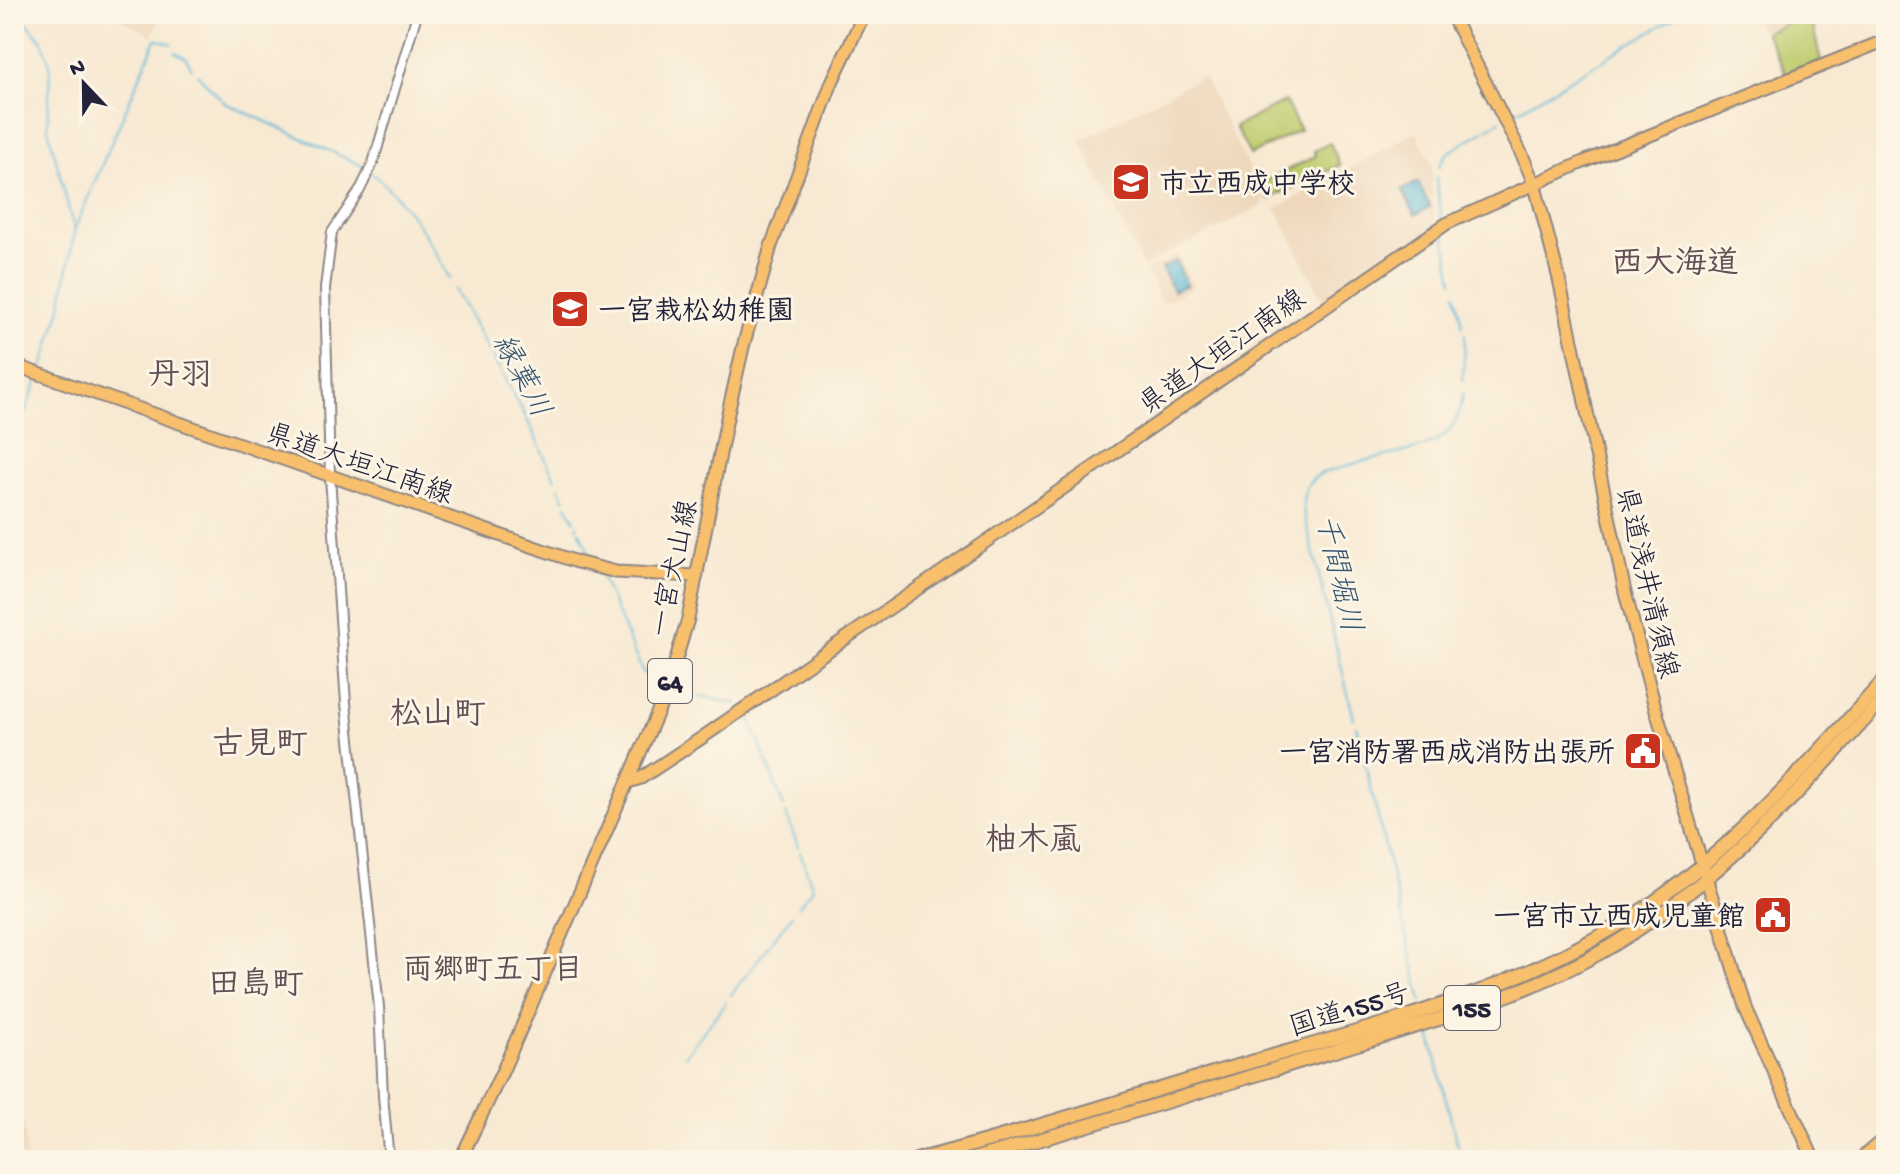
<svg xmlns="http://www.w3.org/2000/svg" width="1900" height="1174" font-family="'Gochi Hand','Klee One',sans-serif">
	<rect width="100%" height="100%" fill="#fcf5e5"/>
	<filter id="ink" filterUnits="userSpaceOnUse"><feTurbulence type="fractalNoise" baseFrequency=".0125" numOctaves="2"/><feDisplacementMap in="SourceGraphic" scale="16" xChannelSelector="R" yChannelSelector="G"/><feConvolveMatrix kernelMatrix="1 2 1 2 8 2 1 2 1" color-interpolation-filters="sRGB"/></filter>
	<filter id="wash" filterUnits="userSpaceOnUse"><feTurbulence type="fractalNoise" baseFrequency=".006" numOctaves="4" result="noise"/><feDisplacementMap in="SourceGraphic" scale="32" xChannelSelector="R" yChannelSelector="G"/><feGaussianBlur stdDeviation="1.8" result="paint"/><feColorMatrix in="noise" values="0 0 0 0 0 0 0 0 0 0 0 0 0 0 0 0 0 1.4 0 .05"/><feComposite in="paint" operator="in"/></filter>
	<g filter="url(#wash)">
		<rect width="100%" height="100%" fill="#f8e9d2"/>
		<path fill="#eed7bb" d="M 110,14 L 161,14 L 152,36 Z
			M 1751,14 L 1805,14 L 1761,31 Z
			M 1203,76 L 1265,200 L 1260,207 L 1145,266 L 1142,265 L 1080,140 Z
			M 1416,132 L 1433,165 L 1432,198 L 1437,227 L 1404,246 L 1324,303 L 1276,208 Z
			M 1178,254 L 1194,287 L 1162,303 L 1146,270 Z
			M 24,1122 L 27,1160 L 14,1160 L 14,1123 Z"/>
		<path fill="#becb6d" stroke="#707654" stroke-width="2" d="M 1810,14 L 1821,61 L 1786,74 L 1765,32 Z
			M 1285,101 L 1300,130 L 1250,155 L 1235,127 Z
			M 1330,143 L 1340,165 L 1269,199 L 1261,183 L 1316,156 L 1314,151 Z"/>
		<path fill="#58b7d7" stroke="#3d6c89" stroke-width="2" d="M 1418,182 L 1430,207 L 1415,215 L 1402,190 Z
			M 1176,261 L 1187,285 L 1173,291 L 1162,268 Z"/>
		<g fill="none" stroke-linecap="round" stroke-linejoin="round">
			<path stroke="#58b7d7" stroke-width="2" d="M 20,14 L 42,41 L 50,64 L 48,129 L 74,229
				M 175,52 L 186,58 L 192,69
				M 197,74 L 225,103 L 365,167
				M 1509,116 L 1680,14
				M 1439,167 L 1446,154 L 1500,121
				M 373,174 C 408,203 429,240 450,279
				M 1436,177 L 1441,219
				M 1444,233 L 1453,281
				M 455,289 L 526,417 L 555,479
				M 1456,293 L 1463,327
				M 42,371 L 61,307 L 75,228 L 156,39 L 172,44
				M 1463,380 L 1465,334
				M 14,439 L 39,377
				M 559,488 L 565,500
				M 567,505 L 575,521
				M 577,525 L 577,527
				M 579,530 L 592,559
				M 600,574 L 643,673 L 650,676
				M 677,690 L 695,695
				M 700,696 L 737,704
				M 748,713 L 784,807
				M 1354,719 L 1304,514 C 1301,495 1305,482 1322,473 C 1340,468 1359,462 1377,458 C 1419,448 1458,447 1463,393
				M 1356,726 L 1422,1001
				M 786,814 L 798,847
				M 798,907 L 813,888 L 800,852
				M 731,995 L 792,915
				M 1430,1034 L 1461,1160
				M 685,1056 L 726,1002
				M 672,1160 L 675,1150"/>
		</g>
	</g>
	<g filter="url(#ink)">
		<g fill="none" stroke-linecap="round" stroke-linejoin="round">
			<g stroke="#8d8686" stroke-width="12">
				<path id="minor" d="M 389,1160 L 383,1096 L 379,1007 L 346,703 L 330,477 L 325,288 L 332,232 L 360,190 L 373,163 L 417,14"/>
			</g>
			<g stroke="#8d8686" stroke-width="15">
				<path id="major" d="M 1451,14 L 1523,157 L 1535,186 L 1559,279 L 1625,592 L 1655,707 L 1745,1007 L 1814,1160
					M 14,365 L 577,562 L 616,572 L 697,576
					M 628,782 L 641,778 L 700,739 L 1446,224 L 1581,163 L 1886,40
					M 460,1160 L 503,1070 L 666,693 L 688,619 L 728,413 L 743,347 L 771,246 L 832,82 L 864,14
					M 1859,1160 L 1886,1137"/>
			</g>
			<g stroke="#8d8686" stroke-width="16">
				<path id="highway" d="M 916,1160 C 1022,1133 1125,1099 1230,1068 C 1368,1028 1513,994 1636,914 C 1733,851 1809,763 1886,678
					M 969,1160 C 1089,1126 1208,1089 1328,1053 C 1425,1023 1527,997 1615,944 C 1721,880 1804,788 1886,696"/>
			</g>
			<use href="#minor" stroke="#fff" stroke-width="8"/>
			<use href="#major" stroke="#f8bf6c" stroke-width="11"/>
			<use href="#highway" stroke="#f8bf6c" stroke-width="12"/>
		</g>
	</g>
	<defs>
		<g id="school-square" transform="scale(2)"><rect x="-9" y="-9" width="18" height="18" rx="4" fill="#c8321e" stroke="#fcf5e5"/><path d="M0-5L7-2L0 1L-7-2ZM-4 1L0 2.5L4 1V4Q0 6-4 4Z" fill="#fff"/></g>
		<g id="civic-square" transform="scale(2)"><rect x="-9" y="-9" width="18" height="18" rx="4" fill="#c8321e" stroke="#fcf5e5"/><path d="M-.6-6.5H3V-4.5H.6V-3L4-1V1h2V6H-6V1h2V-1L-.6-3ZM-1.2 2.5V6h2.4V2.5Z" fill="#fff"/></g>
	</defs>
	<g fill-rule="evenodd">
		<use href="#school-square" x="1131" y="182"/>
		<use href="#school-square" x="570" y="309"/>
		<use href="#civic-square" x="1643" y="751"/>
		<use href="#civic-square" x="1773" y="915"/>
	</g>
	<g text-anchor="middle" stroke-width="6" stroke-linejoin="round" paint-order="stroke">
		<g fill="#fcf5e5" stroke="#63616e" stroke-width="2">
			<rect x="648" y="659" width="44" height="44" rx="6"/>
			<rect x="1444" y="986" width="56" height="44" rx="6"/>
		</g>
		<g font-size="26" font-weight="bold" fill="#22223b">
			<text x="670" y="690">64</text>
			<text x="1472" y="1017">155</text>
		</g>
		<g font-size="28" font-weight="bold" fill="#22223b" stroke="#fcf5e5" text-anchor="start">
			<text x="1159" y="192">市立西成中学校</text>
			<text x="598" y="319">一宮栽松幼稚園</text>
			<text x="1615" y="761" text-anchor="end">一宮消防署西成消防出張所</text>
			<text x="1745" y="925" text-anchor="end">一宮市立西成児童館</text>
		</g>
		<g font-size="28" fill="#22223b" stroke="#fcf5e5">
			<text transform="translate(1221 350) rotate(-35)" y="10">県道大垣江南線</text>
			<text transform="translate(360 462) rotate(19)" y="10">県道大垣江南線</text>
			<text transform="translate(672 568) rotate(-78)" y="10">一宮犬山線</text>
			<text transform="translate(1649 582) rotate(77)" y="10">県道浅井清須線</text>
			<text transform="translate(1349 1008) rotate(-17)" y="10">国道155号</text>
		</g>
		<g font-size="30" font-style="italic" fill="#355672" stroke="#fcf5e5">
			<text transform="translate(523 375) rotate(62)" y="10">縁葉川</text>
			<text transform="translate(1340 573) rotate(77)" y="10">千間堀川</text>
		</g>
		<g font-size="30" font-weight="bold" fill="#644e56" stroke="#fcf5e5">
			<text x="493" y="978">両郷町五丁目</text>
		</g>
		<g font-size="32" font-weight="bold" fill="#644e56" stroke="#fcf5e5">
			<text x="1675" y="272">西大海道</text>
			<text x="180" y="384">丹羽</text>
			<text x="438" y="723">松山町</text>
			<text x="260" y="753">古見町</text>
			<text x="1033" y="849">柚木颪</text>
			<text x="256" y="993">田島町</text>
		</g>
	</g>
	<rect width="1900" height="1174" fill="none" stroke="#fcf5e5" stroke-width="48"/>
	<g transform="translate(84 84) rotate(338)" stroke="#fcf5e5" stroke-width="6" paint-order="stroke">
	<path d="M0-6L14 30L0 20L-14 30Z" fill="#22223b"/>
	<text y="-12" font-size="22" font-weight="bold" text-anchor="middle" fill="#22223b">N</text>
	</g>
</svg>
